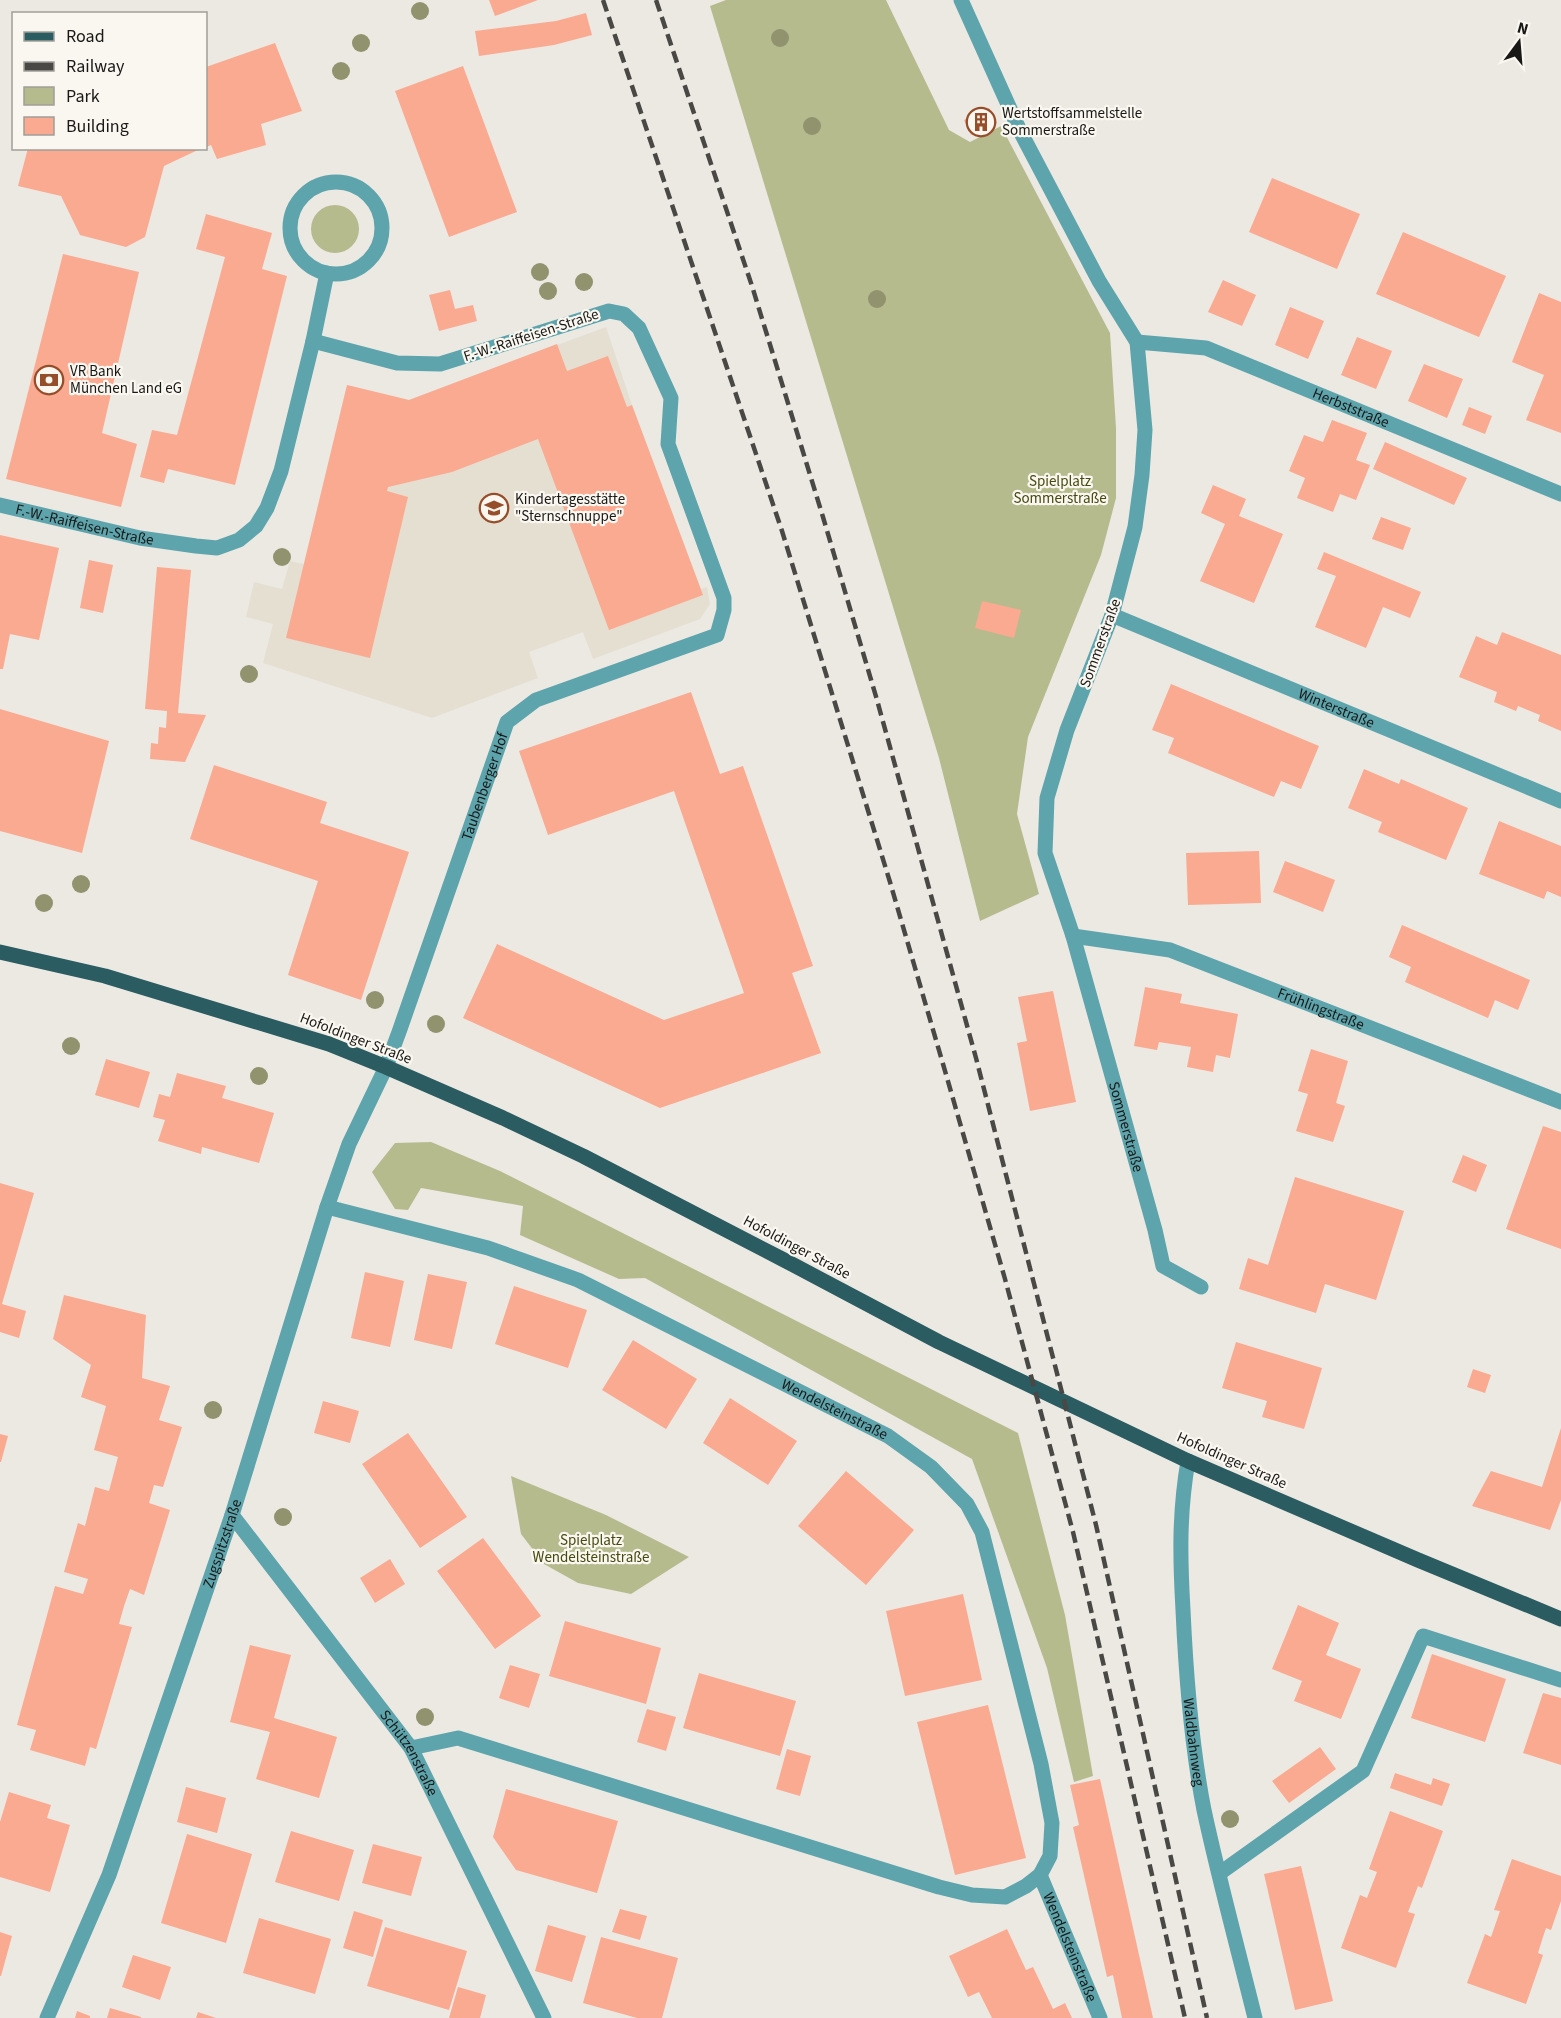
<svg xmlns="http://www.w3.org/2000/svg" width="1561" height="2018" font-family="'Source Sans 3',sans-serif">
	<rect width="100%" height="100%" fill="#ece9e3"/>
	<path fill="#e5dfd2" d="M 606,327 L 632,405 L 701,589 L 707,587 L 710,604 L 700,619 L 593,659 L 583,632 L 529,652 L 538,678 L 432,718 L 263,663 L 273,624 L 246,617 L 254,582 L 282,589 L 290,561 L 304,564 L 347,385 L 409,400 Z"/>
	<path fill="#b6bb8e" d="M 726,0 L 886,0 L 949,130 L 970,142 L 1001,126 L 1110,333 L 1116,428 L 1116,498 L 1101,555 L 1028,737 L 1017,814 L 1039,894 L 980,921 L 939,758 L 710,6 Z
		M311 229a24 24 0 1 1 48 0a24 24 0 1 1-48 0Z
		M 431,1142 L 500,1171 L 1018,1433 L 1065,1615 L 1093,1776 L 1074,1782 L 1047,1668 L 972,1459 L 645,1278 L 619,1279 L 520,1235 L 523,1206 L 421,1188 L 408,1210 L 395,1209 L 372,1172 L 395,1143 Z
		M 511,1476 L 606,1515 L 689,1557 L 631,1594 L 578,1583 L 544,1564 L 521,1534 Z"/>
	<path fill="#f9aa90" d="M 489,0 L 538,0 L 495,16 Z
		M 586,13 L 592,35 L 554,45 L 479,56 L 475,31 L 556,21 Z
		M 275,43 L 302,111 L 261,124 L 266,145 L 217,159 L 211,145 L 206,147 L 206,67 Z
		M 463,66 L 517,212 L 449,237 L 395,91 Z
		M 989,108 L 997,123 L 971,135 L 964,120 Z
		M 28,148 L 202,148 L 164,166 L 145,237 L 126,247 L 80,235 L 61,196 L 18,186 Z
		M 1272,178 L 1360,214 L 1337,269 L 1249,232 Z
		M 206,214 L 272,233 L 262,269 L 287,276 L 235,485 L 168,469 L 164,483 L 140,477 L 152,430 L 177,435 L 225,257 L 196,249 Z
		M 1403,232 L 1506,276 L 1479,337 L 1376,294 Z
		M 63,254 L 139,272 L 102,433 L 137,444 L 121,507 L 6,479 Z
		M 1223,280 L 1256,295 L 1242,326 L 1208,312 Z
		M 450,290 L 455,309 L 473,305 L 477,321 L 439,331 L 429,295 Z
		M 1539,293 L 1561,302 L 1561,433 L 1526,420 L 1544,375 L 1512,362 Z
		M 1290,307 L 1324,321 L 1308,359 L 1275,345 Z
		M 1357,337 L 1392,351 L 1376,389 L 1341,375 Z
		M 557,344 L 567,371 L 608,356 L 627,407 L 632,405 L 703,595 L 609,630 L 538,439 L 452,472 L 388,487 L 387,491 L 408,497 L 370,658 L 286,638 L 347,385 L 409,400 Z
		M 1424,364 L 1463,379 L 1447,418 L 1408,401 Z
		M 1469,407 L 1492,416 L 1485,434 L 1462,425 Z
		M 1332,420 L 1367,433 L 1356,460 L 1370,465 L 1356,500 L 1340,494 L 1333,512 L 1297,498 L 1305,478 L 1289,471 L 1304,435 L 1323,442 Z
		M 1385,442 L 1467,478 L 1454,505 L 1373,469 Z
		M 1213,485 L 1246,499 L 1239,516 L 1283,534 L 1254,603 L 1200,581 L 1225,524 L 1201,513 Z
		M 1381,517 L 1411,528 L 1403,550 L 1372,539 Z
		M 0,535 L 59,548 L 39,640 L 10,634 L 3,669 L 0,669 Z
		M 1324,552 L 1421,592 L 1410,618 L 1383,607 L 1366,648 L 1315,627 L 1336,576 L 1317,569 Z
		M 89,560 L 113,565 L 103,613 L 80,608 Z
		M 157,567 L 191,570 L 178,713 L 206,715 L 185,762 L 150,759 L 151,743 L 158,744 L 159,727 L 166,728 L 167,711 L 145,709 Z
		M 982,601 L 1021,610 L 1014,638 L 975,628 Z
		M 1502,632 L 1561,655 L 1561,731 L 1538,721 L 1540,715 L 1518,706 L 1516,711 L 1494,702 L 1497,692 L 1459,677 L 1476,636 L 1497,645 Z
		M 1171,684 L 1319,746 L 1301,789 L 1281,781 L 1274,797 L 1168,753 L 1174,738 L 1152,730 Z
		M 691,692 L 720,774 L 743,766 L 813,966 L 792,973 L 821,1053 L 660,1108 L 463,1018 L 497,944 L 664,1020 L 744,993 L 674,791 L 548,835 L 519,751 Z
		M 0,709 L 109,741 L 82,853 L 0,831 Z
		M 214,765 L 327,802 L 320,823 L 409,852 L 361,1000 L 288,975 L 318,881 L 190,839 Z
		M 1364,769 L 1399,784 L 1401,779 L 1468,808 L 1446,860 L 1378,832 L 1382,822 L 1348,808 Z
		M 1499,821 L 1561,846 L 1561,897 L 1547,891 L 1544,899 L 1479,874 Z
		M 1259,851 L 1261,903 L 1188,905 L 1186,853 Z
		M 1285,861 L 1335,880 L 1323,912 L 1273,892 Z
		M 1402,925 L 1530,980 L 1518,1010 L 1495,1000 L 1488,1018 L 1405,982 L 1411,967 L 1389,957 Z
		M 1145,987 L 1182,994 L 1180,1003 L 1238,1014 L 1230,1058 L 1216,1055 L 1213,1072 L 1187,1067 L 1191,1047 L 1159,1042 L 1157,1050 L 1134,1046 Z
		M 1053,991 L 1076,1102 L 1030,1111 L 1017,1043 L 1027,1041 L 1018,997 Z
		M 1311,1049 L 1348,1061 L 1336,1103 L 1345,1106 L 1333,1142 L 1296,1131 L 1308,1094 L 1298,1091 Z
		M 106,1059 L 150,1072 L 139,1108 L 95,1095 Z
		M 177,1073 L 226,1086 L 222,1098 L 274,1113 L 259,1163 L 202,1147 L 201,1154 L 158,1141 L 165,1120 L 153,1117 L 159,1094 L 170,1097 Z
		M 1543,1126 L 1561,1132 L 1561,1249 L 1506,1229 Z
		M 1463,1155 L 1487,1165 L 1476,1192 L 1452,1182 Z
		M 1295,1177 L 1404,1211 L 1376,1300 L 1325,1284 L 1316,1313 L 1239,1289 L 1248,1258 L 1268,1265 Z
		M 0,1183 L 34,1193 L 2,1304 L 26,1311 L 19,1338 L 0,1332 Z
		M 365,1272 L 404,1281 L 390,1347 L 351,1338 Z
		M 428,1274 L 467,1282 L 452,1349 L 414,1340 Z
		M 514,1286 L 587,1310 L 568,1368 L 495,1344 Z
		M 64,1295 L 146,1315 L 142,1378 L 170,1386 L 159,1420 L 182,1427 L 163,1487 L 154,1485 L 149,1503 L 170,1510 L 144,1595 L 130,1589 L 124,1606 L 119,1624 L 132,1627 L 96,1749 L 90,1747 L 85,1766 L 30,1750 L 36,1730 L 17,1725 L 55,1586 L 83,1594 L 88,1579 L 64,1572 L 78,1523 L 85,1526 L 95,1487 L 109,1491 L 118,1457 L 94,1450 L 106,1406 L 81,1397 L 91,1365 L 53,1339 Z
		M 633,1340 L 697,1379 L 666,1429 L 602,1390 Z
		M 1236,1342 L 1322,1368 L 1304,1429 L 1262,1417 L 1267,1401 L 1222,1388 Z
		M 1473,1369 L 1491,1375 L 1485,1393 L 1467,1387 Z
		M 730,1398 L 797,1441 L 768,1485 L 703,1443 Z
		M 323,1401 L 359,1411 L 350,1443 L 314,1433 Z
		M 1561,1428 L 1561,1500 L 1550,1530 L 1472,1506 L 1491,1471 L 1542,1487 Z
		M 408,1433 L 467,1517 L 420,1548 L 362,1464 Z
		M 0,1434 L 8,1436 L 1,1462 L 0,1462 Z
		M 846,1471 L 914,1530 L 866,1585 L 798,1526 Z
		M 483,1538 L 541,1616 L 495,1649 L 437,1571 Z
		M 390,1559 L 405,1584 L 375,1603 L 360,1578 Z
		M 963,1594 L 982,1680 L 905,1696 L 886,1611 Z
		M 1298,1605 L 1339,1623 L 1326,1655 L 1361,1669 L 1341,1719 L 1294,1701 L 1302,1681 L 1272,1669 Z
		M 565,1621 L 661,1648 L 646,1704 L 549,1676 Z
		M 250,1645 L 291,1655 L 274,1718 L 337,1737 L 319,1798 L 256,1779 L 270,1732 L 230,1722 Z
		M 1432,1654 L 1506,1679 L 1485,1742 L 1411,1718 Z
		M 510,1665 L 540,1674 L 529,1708 L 499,1698 Z
		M 699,1673 L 796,1701 L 780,1756 L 683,1728 Z
		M 1543,1693 L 1561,1698 L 1561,1765 L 1523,1753 Z
		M 988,1705 L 1026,1858 L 955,1875 L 917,1722 Z
		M 647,1709 L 676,1717 L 666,1751 L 637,1742 Z
		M 1320,1747 L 1336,1769 L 1289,1803 L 1272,1781 Z
		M 787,1749 L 811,1756 L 800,1796 L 776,1789 Z
		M 1395,1773 L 1431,1785 L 1433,1778 L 1450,1784 L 1442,1806 L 1390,1788 Z
		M 1100,1779 L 1153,2018 L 1122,2018 L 1113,1975 L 1107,1977 L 1073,1827 L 1079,1825 L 1070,1785 Z
		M 186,1787 L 226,1798 L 217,1833 L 177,1822 Z
		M 506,1789 L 618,1821 L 597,1893 L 516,1870 L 493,1837 Z
		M 9,1792 L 51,1805 L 47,1818 L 70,1825 L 50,1892 L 0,1877 L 0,1822 Z
		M 1390,1811 L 1443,1831 L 1422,1888 L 1418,1886 L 1408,1912 L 1415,1914 L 1396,1968 L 1341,1948 L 1360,1895 L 1367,1898 L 1377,1872 L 1369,1869 Z
		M 291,1831 L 354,1850 L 339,1901 L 275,1882 Z
		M 187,1834 L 252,1854 L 226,1943 L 161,1923 Z
		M 373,1844 L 422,1857 L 411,1896 L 362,1883 Z
		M 1512,1859 L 1561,1876 L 1561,1901 L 1551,1930 L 1546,1928 L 1542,1940 L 1538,1953 L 1543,1955 L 1526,2004 L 1467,1983 L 1485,1934 L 1491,1937 L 1500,1911 L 1494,1910 Z
		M 1301,1866 L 1333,2001 L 1295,2010 L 1264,1874 Z
		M 620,1909 L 647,1916 L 640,1940 L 612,1932 Z
		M 354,1911 L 383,1920 L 373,1957 L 343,1948 Z
		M 259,1918 L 331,1939 L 315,1994 L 243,1973 Z
		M 548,1925 L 586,1936 L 572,1982 L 535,1971 Z
		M 385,1927 L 467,1951 L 449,2010 L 367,1986 Z
		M 1007,1929 L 1026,1970 L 1033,1967 L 1053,2009 L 1065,2003 L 1072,2018 L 992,2018 L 979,1992 L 968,1997 L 949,1956 Z
		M 0,1932 L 12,1936 L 1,1976 L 0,1976 Z
		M 601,1937 L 678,1958 L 662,2018 L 637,2018 L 583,2003 Z
		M 133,1955 L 171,1967 L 160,2000 L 122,1987 Z
		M 458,1987 L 486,1995 L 480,2018 L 449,2018 Z
		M 110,2008 L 141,2017 L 141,2018 L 107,2018 Z
		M 77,2011 L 90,2016 L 90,2018 L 75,2018 Z
		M 198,2012 L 216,2018 L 196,2018 Z"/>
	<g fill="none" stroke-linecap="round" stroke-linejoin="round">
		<g stroke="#5da4ac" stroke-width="15">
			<path id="s1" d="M 961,0 L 1020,131 L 1099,281 L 1137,342 L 1145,430 L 1142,475 L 1135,527 L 1112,615 L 1067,730 L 1047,798 L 1045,853 L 1073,936 L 1155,1230 L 1163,1266 L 1201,1287"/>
			<circle cx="336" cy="228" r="46"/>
			<path id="s2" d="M 1137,342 L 1206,348 L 1561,494"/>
			<path id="s3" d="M 0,505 L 140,538 L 196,546 L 217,548 L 239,540 L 256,526 L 267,508 L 281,471 L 313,341 L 327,273"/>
			<path id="s4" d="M 1112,615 L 1561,801"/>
			<path id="s5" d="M 1073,936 L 1170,950 L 1561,1102"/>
			<path id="s6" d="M 327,1207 L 488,1248 L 578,1280 L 888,1436 L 931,1467 L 967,1504 L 982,1532 L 1041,1764 L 1052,1823 L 1050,1856 L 1040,1875 L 1026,1886 L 1005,1897 L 972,1895 L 939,1887 L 458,1738 L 411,1748"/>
			<path id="s7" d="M 1188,1461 C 1179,1513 1180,1558 1183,1610 C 1186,1677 1191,1744 1204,1810 C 1219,1880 1238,1949 1255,2018"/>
			<path id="s8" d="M 232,1515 L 411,1748 L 544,2018"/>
			<path d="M 1220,1873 L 1363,1771 L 1423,1636 L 1561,1680"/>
			<path id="s9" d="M 1040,1875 L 1100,2018"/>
			<path id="s10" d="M 47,2018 L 109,1875 L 232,1515 L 327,1207 L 349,1144 L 386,1067 L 399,1032 L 507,722 L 536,700 L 717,635 L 724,610 L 724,598 L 668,444 L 671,398 L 639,328 L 624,314 L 609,311 L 440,364 L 397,363 L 313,341"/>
		</g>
		<path stroke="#2a5c61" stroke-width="15" d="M 0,952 L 105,976 L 329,1044 L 386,1067 L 503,1118 L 583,1156 L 786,1261 L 939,1342 L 1188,1461 L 1418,1560 L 1561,1619"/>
		<path stroke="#494845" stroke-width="4.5" stroke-dasharray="12 6" stroke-linecap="butt" d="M 603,0 L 782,531 L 890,882 L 943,1064 L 1005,1279 L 1073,1532 L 1185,2018
			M 656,0 L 752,286 L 823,517 L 877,700 L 976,1058 L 1096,1525 L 1207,2018"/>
	</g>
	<g fill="#91926e">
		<circle cx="420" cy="11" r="9"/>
		<circle cx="780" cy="38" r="9"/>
		<circle cx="361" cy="43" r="9"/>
		<circle cx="341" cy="71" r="9"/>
		<circle cx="812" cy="126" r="9"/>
		<circle cx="540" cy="272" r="9"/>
		<circle cx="584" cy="282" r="9"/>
		<circle cx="548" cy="291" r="9"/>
		<circle cx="877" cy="299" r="9"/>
		<circle cx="282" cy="557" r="9"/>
		<circle cx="249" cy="674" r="9"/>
		<circle cx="81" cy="884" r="9"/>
		<circle cx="44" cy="903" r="9"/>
		<circle cx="375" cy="1000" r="9"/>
		<circle cx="436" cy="1024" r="9"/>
		<circle cx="71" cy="1046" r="9"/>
		<circle cx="259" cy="1076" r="9"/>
		<circle cx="213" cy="1410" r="9"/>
		<circle cx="283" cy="1517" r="9"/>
		<circle cx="425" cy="1717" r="9"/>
		<circle cx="1230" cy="1819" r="9"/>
	</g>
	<defs>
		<g id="building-ring" transform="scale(1.5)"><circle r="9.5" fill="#faf7f0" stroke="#964e2a" stroke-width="1.5"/><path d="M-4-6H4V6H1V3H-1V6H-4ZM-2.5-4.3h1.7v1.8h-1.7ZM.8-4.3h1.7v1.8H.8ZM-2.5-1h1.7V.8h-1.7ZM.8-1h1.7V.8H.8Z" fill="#964e2a"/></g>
		<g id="bank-ring" transform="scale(1.5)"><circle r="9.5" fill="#faf7f0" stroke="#964e2a" stroke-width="1.5"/><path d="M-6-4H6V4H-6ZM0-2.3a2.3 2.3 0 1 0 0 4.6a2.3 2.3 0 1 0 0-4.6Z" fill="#964e2a"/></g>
		<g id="school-ring" transform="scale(1.5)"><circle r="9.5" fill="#faf7f0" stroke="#964e2a" stroke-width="1.5"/><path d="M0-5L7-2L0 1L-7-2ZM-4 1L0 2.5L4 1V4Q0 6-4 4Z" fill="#964e2a"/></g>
	</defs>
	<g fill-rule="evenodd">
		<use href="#building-ring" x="981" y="122"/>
		<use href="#bank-ring" x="49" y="380"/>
		<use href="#school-ring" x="494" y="508"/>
	</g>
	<g text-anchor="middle" stroke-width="4.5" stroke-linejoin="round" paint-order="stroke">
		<g font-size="15" fill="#191816" stroke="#faf7f0" text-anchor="start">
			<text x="1002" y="118">Wertstoffsammelstelle<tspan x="1002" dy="17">Sommerstraße</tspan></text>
			<text x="70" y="376">VR Bank<tspan x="70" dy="17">München Land eG</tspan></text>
			<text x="515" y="504">Kindertagesstätte<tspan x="515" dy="17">"Sternschnuppe"</tspan></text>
		</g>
		<g font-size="15" fill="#191816" stroke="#faf7f0">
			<text transform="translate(531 335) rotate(-18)" y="5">F.-W.-Raiffeisen-Straße</text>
			<text dy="5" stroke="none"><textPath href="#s2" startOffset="226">Herbststraße</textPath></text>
			<text dy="5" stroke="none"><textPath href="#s3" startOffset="87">F.-W.-Raiffeisen-Straße</textPath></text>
			<text transform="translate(1100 643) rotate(-70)" y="5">Sommerstraße</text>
			<text dy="5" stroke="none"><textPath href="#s4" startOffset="243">Winterstraße</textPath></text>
			<text dy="5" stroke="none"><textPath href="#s10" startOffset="1308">Taubenberger Hof</textPath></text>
			<text dy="5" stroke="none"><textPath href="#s5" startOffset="260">Frühlingstraße</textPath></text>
			<text transform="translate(356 1038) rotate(21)" y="5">Hofoldinger Straße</text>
			<text dy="5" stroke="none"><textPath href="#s1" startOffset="1197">Sommerstraße</textPath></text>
			<text transform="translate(797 1247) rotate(28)" y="5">Hofoldinger Straße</text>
			<text dy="5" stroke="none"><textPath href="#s6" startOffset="549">Wendelsteinstraße</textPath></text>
			<text transform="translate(1232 1460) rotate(24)" y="5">Hofoldinger Straße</text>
			<text dy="5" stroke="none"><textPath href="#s10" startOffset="506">Zugspitzstraße</textPath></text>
			<text dy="5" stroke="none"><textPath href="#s7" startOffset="282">Waldbahnweg</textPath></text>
			<text dy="5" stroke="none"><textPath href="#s8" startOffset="297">Schützenstraße</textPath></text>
			<text dy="5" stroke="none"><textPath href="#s9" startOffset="78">Wendelsteinstraße</textPath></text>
		</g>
		<g font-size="15" fill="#474a0f" stroke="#faf7f0">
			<text x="1060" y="486">Spielplatz<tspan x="1060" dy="17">Sommerstraße</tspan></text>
			<text x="591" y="1545">Spielplatz<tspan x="591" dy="17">Wendelsteinstraße</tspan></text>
		</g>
	</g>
	<rect x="12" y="12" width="195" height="138" fill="#faf7f0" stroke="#a09e99" stroke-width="1.5"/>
	<rect x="24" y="32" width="30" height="9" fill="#2a5c61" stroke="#a09e99" stroke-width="1.5"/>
	<text x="66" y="42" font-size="18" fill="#191816">Road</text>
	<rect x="24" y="62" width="30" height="9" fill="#494845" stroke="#a09e99" stroke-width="1.5"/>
	<text x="66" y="72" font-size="18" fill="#191816">Railway</text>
	<rect x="24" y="87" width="30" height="18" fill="#b6bb8e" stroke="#a09e99" stroke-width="1.5"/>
	<text x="66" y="102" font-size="18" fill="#191816">Park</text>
	<rect x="24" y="117" width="30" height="18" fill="#f9aa90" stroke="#a09e99" stroke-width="1.5"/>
	<text x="66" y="132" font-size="18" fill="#191816">Building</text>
	<g transform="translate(1519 42) rotate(16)" stroke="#faf7f0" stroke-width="4.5" paint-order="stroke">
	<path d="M0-4.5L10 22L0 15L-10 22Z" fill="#191816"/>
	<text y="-9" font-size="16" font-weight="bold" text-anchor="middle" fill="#191816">N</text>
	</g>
</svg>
